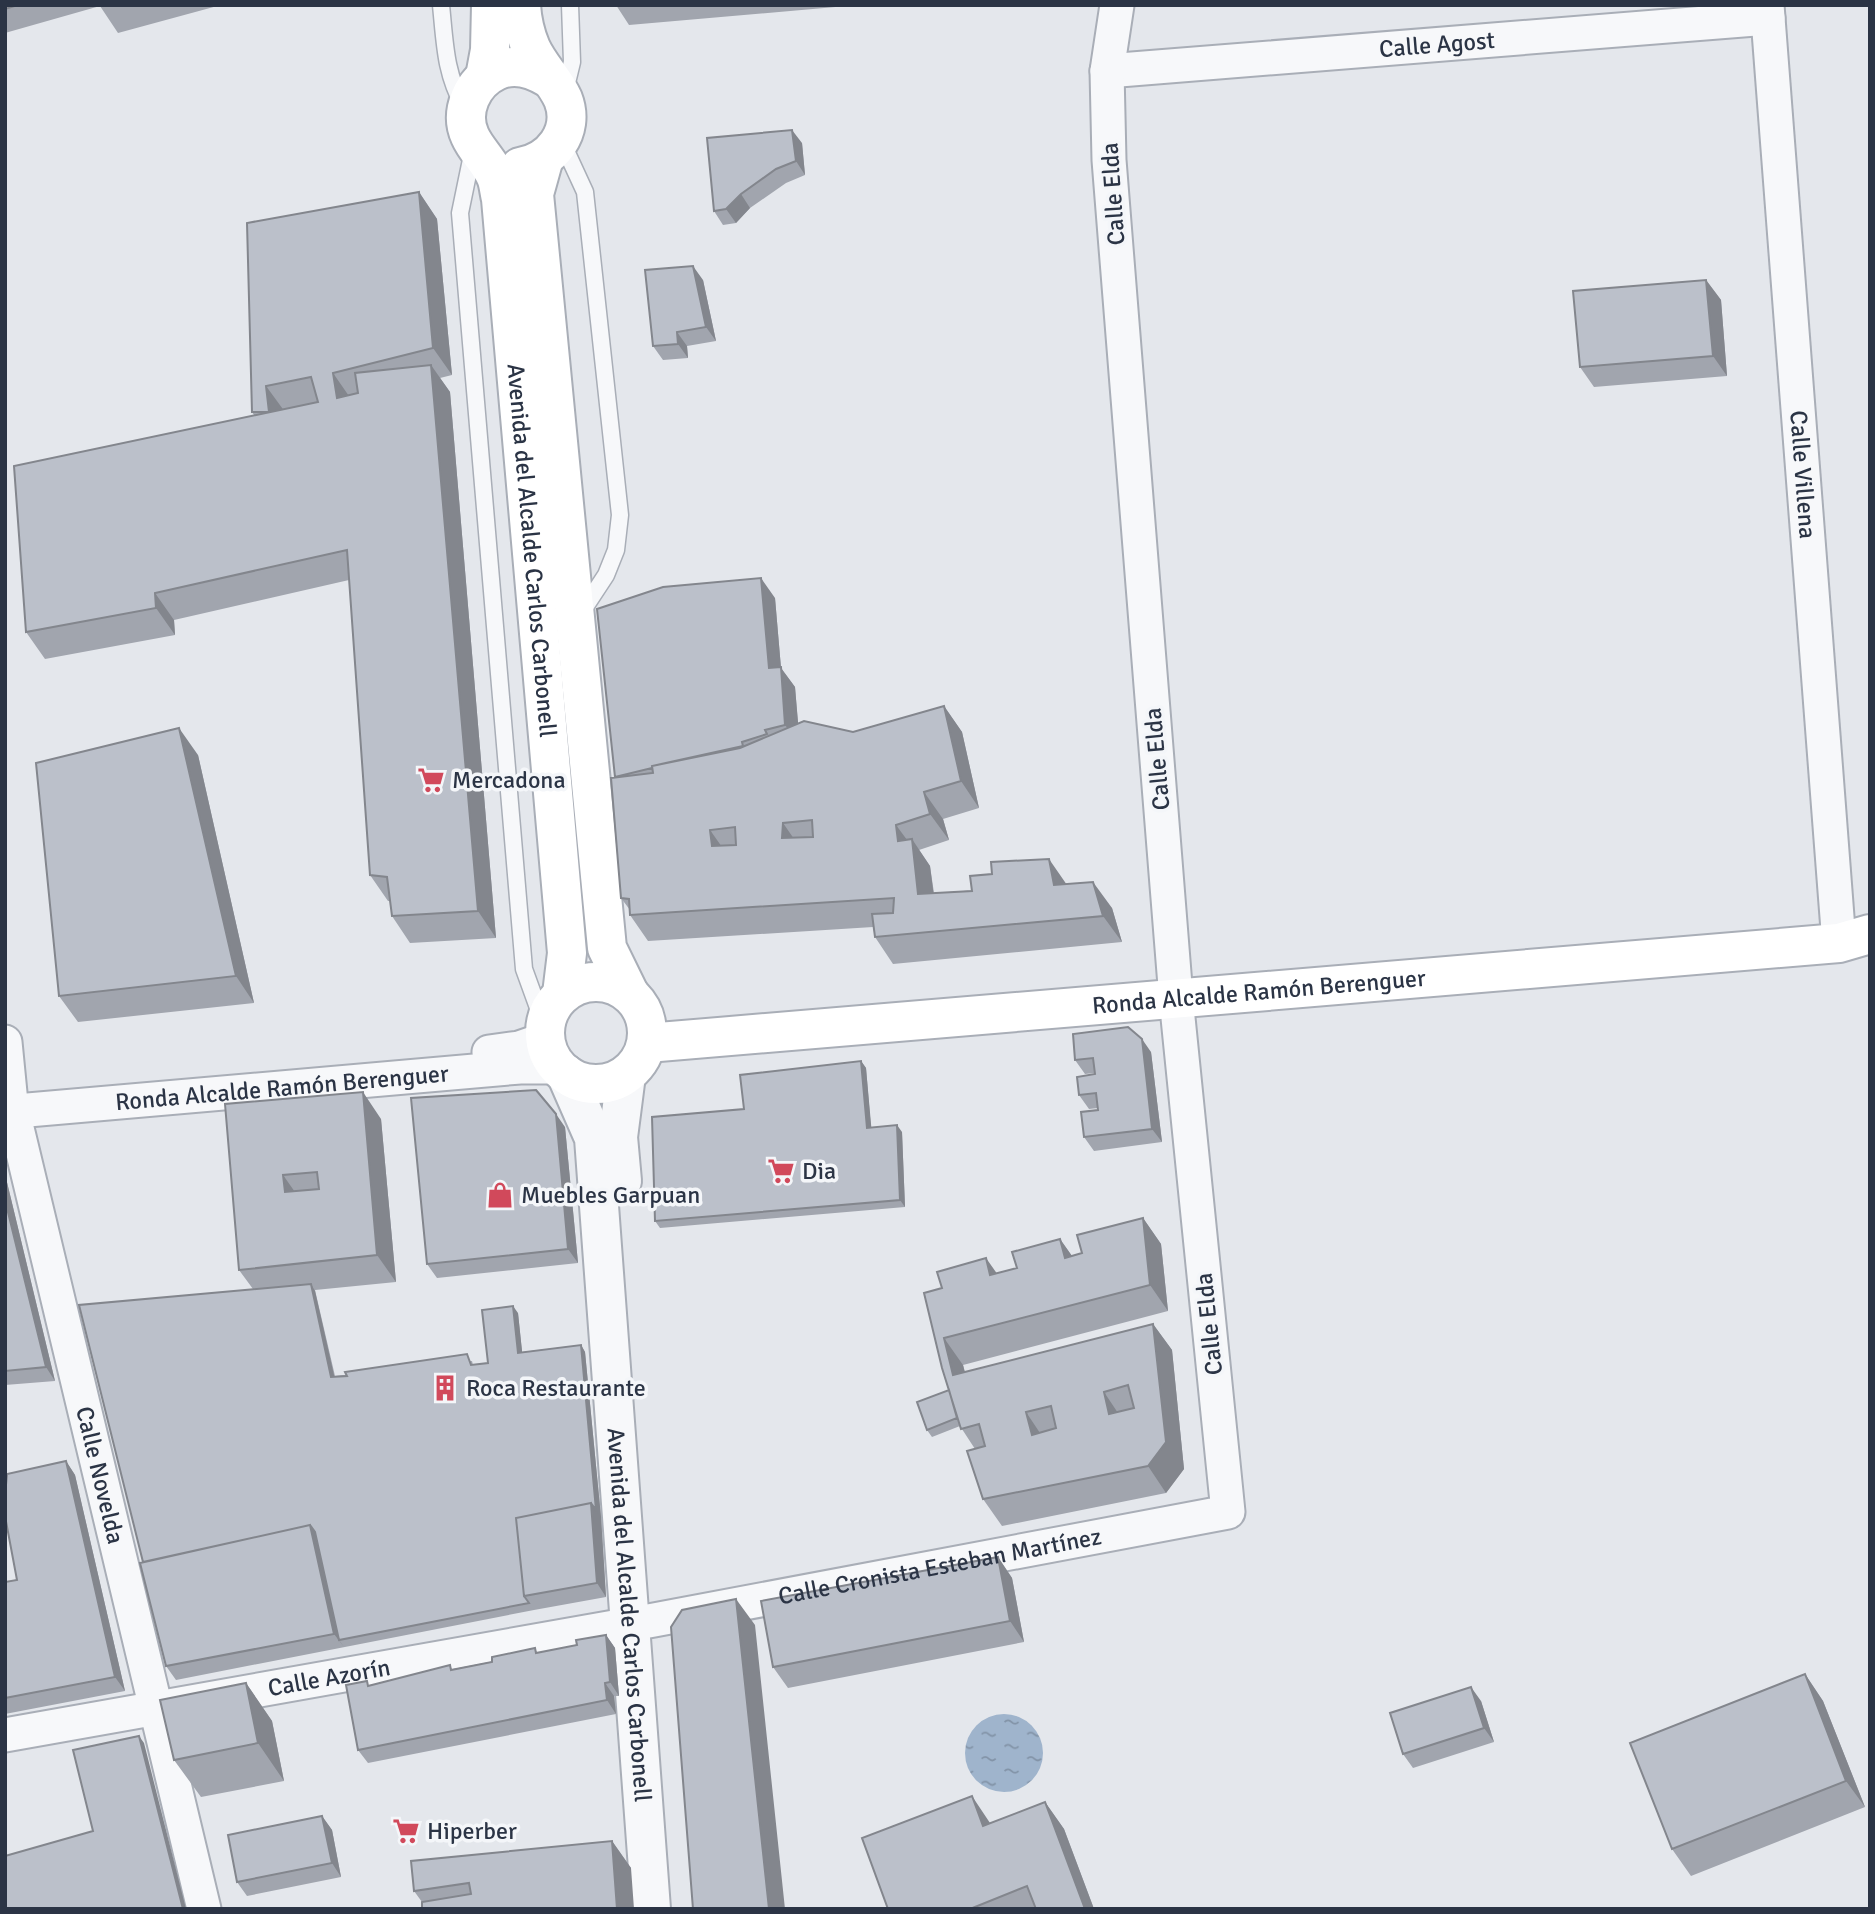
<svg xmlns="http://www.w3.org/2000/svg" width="1875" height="1914" font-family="Signika,sans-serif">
	<defs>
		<pattern id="water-ripples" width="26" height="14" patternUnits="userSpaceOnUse" patternTransform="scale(1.75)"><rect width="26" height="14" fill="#9fb4cc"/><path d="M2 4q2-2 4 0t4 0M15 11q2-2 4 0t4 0" fill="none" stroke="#8293a7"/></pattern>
	</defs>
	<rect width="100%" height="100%" fill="#e4e7ec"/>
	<path fill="url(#water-ripples)" d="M965 1753a39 39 0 1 1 78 0a39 39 0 1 1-78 0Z"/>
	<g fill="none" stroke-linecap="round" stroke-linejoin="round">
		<g stroke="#a9aeb7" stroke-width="19">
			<path id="service" d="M 441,5 C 445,44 445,73 464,107
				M 565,91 L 572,62 L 570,5
				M 562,142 L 585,192 L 620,515 L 616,550 L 606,575 L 583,610
				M 473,150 L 460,213 L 524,969 L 545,1027"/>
		</g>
		<g stroke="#a9aeb7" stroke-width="37">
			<g id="minor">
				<path id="s1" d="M 1767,5 L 1839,943"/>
				<path id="s2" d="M 1107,71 L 1768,18"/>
				<path id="s3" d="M 5,1042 L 11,1103 L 204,1909"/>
				<path d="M 489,1052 L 519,1048 L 545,1039"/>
				<path id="s4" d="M 5,1112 L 520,1067 L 558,1067"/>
				<path id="s5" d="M 5,1735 L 654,1620 L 1228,1512 L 1176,998 L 1109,160 L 1107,71 L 1117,5"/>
			</g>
		</g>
		<g stroke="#a9aeb7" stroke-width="42">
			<g id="tertiary">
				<path id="s6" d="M 566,1074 L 594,1138 L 651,1909"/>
				<path d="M 622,1181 L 618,1137 L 626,1075"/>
			</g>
		</g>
		<g stroke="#a9aeb7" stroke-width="42">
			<g id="secondary">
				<path d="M 485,77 L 490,50 L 491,5"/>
				<path id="s7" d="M 548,78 C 532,68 513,63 496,71 C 472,82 459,112 470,136 C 476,150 490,162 496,177 C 499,184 499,192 501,199 L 567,953 L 562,994"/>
				<path d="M 544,158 L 534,194 L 607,948 L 629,993"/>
				<path d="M 520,167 C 551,162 576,132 563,99 C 555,81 539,66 531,48 C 525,34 522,20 521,5"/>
				<circle cx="596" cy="1033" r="51"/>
				<path id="s8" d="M 647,1043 L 1839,943 L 1870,934"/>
			</g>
		</g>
		<use href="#service" stroke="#f7f8fa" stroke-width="16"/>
		<use href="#minor" stroke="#f7f8fa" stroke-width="33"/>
		<use href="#tertiary" stroke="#f7f8fa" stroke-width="38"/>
		<use href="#secondary" stroke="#fff" stroke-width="38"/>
	</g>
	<path fill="#a1a5ae" d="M 5,5 L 221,5 L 118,33 L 100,6 L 5,33 Z
		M 616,5 L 858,5 L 629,25 Z
		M 802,143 L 805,175 L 786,183 L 750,208 L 736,223 L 723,225 L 714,211 Z
		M 419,192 L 437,219 L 452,375 L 440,378 L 450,392 L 496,938 L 410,943 L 392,916 L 390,901 L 388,901 L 370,875 L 349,580 L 174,620 L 175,635 L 45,659 L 26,632 L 254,415 L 252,412 L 247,223 Z
		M 703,280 L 716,341 L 687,346 L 688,358 L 663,360 L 653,346 Z
		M 1706,280 L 1721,300 L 1727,376 L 1594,387 L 1580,367 Z
		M 775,598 L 781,668 L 795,687 L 798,724 L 853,732 L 944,706 L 962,732 L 979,808 L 943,819 L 949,840 L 919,850 L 930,866 L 934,893 L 1067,884 L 1112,908 L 1122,942 L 893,964 L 875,937 L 873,927 L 648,941 L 630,915 L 630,910 L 621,898 L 615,777 Z
		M 198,755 L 254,1003 L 78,1022 L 59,996 Z
		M 1073,1034 L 1151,1052 L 1162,1142 L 1094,1151 L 1084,1137 L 1098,1110 L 1098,1108 L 1089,1109 L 1079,1095 L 1095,1074 L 1094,1073 L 1085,1074 L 1075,1060 Z
		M 861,1061 L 866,1068 L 871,1128 L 902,1132 L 905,1207 L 660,1228 L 655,1221 L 744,1109 Z
		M 225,1104 L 381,1119 L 396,1282 L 315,1290 L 335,1376 L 472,1361 L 473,1365 L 488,1363 L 518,1313 L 522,1352 L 581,1345 L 585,1352 L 601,1517 L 606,1597 L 534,1610 L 176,1680 L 166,1666 L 143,1562 L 253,1289 L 239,1270 Z
		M 565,1127 L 578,1263 L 437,1278 L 427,1264 Z
		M 5,1174 L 55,1381 L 5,1385 Z
		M 1143,1218 L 1161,1244 L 1168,1311 L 963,1365 L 965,1372 L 1153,1324 L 1172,1350 L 1184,1469 L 1166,1493 L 1002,1526 L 983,1499 L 975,1449 L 960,1426 L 932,1437 L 927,1430 L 949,1390 L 924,1293 L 1017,1268 L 1060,1239 L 1072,1256 L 1082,1253 Z
		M 66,1461 L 75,1475 L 125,1691 L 5,1714 L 5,1582 L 17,1580 Z
		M 998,1557 L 1012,1578 L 1024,1642 L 788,1688 L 773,1667 Z
		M 606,1635 L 615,1648 L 619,1696 L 614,1696 L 616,1714 L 368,1763 L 358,1750 L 370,1685 L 577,1645 Z
		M 1805,1674 L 1823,1701 L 1865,1807 L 1691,1876 L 1672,1849 Z
		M 246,1683 L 272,1721 L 284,1781 L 201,1797 L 174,1760 Z
		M 1481,1701 L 1494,1742 L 1413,1768 L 1403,1754 Z
		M 1045,1802 L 1064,1829 L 1094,1909 L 888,1909 L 991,1823 Z
		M 322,1816 L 332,1830 L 341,1877 L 247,1896 L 237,1882 Z
		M 612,1841 L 631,1868 L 422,1909 L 422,1902 L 414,1891 Z"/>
	<path fill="#83868d" d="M 792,130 L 802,143 L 805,175 L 796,161 Z
		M 419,192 L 437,219 L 452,375 L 433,348 Z
		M 741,194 L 750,208 L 736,223 L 726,209 Z
		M 693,266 L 703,280 L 716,341 L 706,327 Z
		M 1706,280 L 1721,300 L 1727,376 L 1713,356 Z
		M 677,332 L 687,346 L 688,358 L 678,344 Z
		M 431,365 L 450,392 L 496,938 L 478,911 Z
		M 333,373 L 351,399 L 337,398 Z
		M 266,386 L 285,412 L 269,412 Z
		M 761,578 L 775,598 L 781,668 L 795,687 L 800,745 L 785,725 L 769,668 Z
		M 155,593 L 174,620 L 175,635 L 156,608 Z
		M 944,706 L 962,732 L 979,808 L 961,781 Z
		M 179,728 L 198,755 L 254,1003 L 236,976 Z
		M 924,792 L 943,819 L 949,840 L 930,814 Z
		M 783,823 L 801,849 L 782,838 Z
		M 896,825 L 913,848 L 912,839 L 930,866 L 937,921 L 918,894 L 898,841 Z
		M 710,830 L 729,857 L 712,846 Z
		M 1049,859 L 1067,885 L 1054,885 Z
		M 1093,882 L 1112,908 L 1122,942 L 1103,916 Z
		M 1142,1039 L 1151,1052 L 1162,1142 L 1152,1129 Z
		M 861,1061 L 866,1068 L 872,1135 L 867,1128 Z
		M 363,1092 L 381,1119 L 396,1282 L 377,1255 Z
		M 556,1114 L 565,1127 L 578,1263 L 568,1249 Z
		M 897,1125 L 902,1132 L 905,1207 L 900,1200 Z
		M 5,1174 L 55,1381 L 46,1367 L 5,1200 Z
		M 283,1175 L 302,1202 L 285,1192 Z
		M 1143,1218 L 1161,1244 L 1168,1311 L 1150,1285 Z
		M 1060,1239 L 1079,1266 L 1065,1258 Z
		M 986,1258 L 1005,1285 L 990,1275 Z
		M 311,1284 L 315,1291 L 336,1384 L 331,1377 Z
		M 513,1306 L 518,1313 L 523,1360 L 518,1353 Z
		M 1153,1324 L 1172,1350 L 1184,1469 L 1166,1493 L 1148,1466 Z
		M 944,1338 L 963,1365 L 972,1402 L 953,1375 Z
		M 581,1345 L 585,1352 L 601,1517 L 606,1597 L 597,1583 Z
		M 1104,1392 L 1122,1419 L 1109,1414 Z
		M 1026,1412 L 1044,1439 L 1032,1435 Z
		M 66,1461 L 75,1475 L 125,1691 L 115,1677 Z
		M 310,1525 L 320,1539 L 339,1640 L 344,1647 L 334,1634 Z
		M 998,1557 L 1012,1578 L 1024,1642 L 1010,1621 Z
		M 736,1599 L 755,1625 L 785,1909 L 769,1909 Z
		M 606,1635 L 615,1648 L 619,1696 L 610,1682 Z
		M 1805,1674 L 1823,1701 L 1865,1807 L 1846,1781 Z
		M 246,1683 L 272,1721 L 284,1781 L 258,1743 Z
		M 605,1683 L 614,1696 L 616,1714 L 607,1700 Z
		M 1471,1687 L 1481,1701 L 1494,1742 L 1484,1728 Z
		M 139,1736 L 144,1743 L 186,1909 L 183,1909 Z
		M 972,1796 L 990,1823 L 983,1826 Z
		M 1045,1802 L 1064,1829 L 1094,1909 L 1085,1909 Z
		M 322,1816 L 332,1830 L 341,1877 L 332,1863 Z
		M 612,1841 L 631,1868 L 634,1909 L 617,1909 Z"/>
	<path fill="#bbc0ca" stroke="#83868d" stroke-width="2" fill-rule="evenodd" d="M 5,5 L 18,5 L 5,9 Z
		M 792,130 L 796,161 L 776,169 L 741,194 L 726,209 L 714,211 L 707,138 Z
		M 419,192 L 433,348 L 333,373 L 337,398 L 358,393 L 355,373 L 431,365 L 478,911 L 392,916 L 387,877 L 370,875 L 347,550 L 155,593 L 156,608 L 26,632 L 14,466 L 318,402 L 311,377 L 266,386 L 269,412 L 252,412 L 247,223 Z
		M 693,266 L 706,327 L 677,332 L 678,344 L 653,346 L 645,270 Z
		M 1706,280 L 1713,356 L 1580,367 L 1573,291 Z
		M 761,578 L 769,668 L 781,667 L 785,725 L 765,730 L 767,734 L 742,742 L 743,746 L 652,766 L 652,768 L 615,777 L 597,609 L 663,587 Z
		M 944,706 L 961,781 L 924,792 L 930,814 L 896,825 L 898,841 L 912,839 L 918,894 L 972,891 L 970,876 L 992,874 L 991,862 L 1049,859 L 1054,885 L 1093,882 L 1103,916 L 875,937 L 872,914 L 893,913 L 894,898 L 630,915 L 629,899 L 621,898 L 611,778 L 653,773 L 652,766 L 740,748 L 804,721 L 853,732 ZM 812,820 L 813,837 L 782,838 L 783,823 ZM 735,827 L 736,845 L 712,846 L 710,830 Z
		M 179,728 L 236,976 L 59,996 L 36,763 Z
		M 1128,1027 L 1142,1039 L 1152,1129 L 1084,1137 L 1081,1112 L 1098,1110 L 1096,1093 L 1079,1095 L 1077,1077 L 1095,1074 L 1093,1058 L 1075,1060 L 1073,1034 Z
		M 861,1061 L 867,1128 L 897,1125 L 900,1200 L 655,1221 L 652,1117 L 744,1109 L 740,1075 Z
		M 536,1090 L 556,1114 L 568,1249 L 427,1264 L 411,1098 Z
		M 363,1092 L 377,1255 L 239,1270 L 225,1104 ZM 317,1172 L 319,1189 L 285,1192 L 283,1175 Z
		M 5,1200 L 46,1367 L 5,1371 Z
		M 1143,1218 L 1150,1285 L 944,1338 L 953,1375 L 1153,1324 L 1166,1442 L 1148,1466 L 983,1499 L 967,1451 L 985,1446 L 979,1424 L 961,1429 L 942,1368 L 924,1293 L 942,1288 L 937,1272 L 986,1258 L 990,1275 L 1017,1268 L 1012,1252 L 1060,1239 L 1065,1258 L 1082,1253 L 1077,1235 ZM 1128,1385 L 1134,1408 L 1109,1414 L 1104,1392 ZM 1051,1406 L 1056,1428 L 1032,1435 L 1026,1412 Z
		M 311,1284 L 331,1377 L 347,1376 L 345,1372 L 467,1354 L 471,1365 L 488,1363 L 482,1310 L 513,1306 L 518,1353 L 581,1345 L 596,1510 L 591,1503 L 516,1518 L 524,1596 L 529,1603 L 339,1640 L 315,1532 L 310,1525 L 143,1562 L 79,1305 Z
		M 949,1390 L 957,1418 L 927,1430 L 917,1402 Z
		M 66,1461 L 115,1677 L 5,1698 L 5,1582 L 17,1580 L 5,1516 L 5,1496 L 7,1474 Z
		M 591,1503 L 597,1583 L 524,1596 L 516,1518 Z
		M 310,1525 L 334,1634 L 166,1666 L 140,1563 Z
		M 998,1557 L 1010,1621 L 773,1667 L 761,1601 Z
		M 736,1599 L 769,1909 L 693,1909 L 671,1627 L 682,1610 Z
		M 606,1635 L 610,1682 L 605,1683 L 607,1700 L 358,1750 L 346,1685 L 367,1681 L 368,1686 L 450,1665 L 451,1670 L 492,1662 L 492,1657 L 535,1648 L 536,1653 L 577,1645 L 576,1640 Z
		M 1805,1674 L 1846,1781 L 1672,1849 L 1630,1743 Z
		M 246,1683 L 258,1743 L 174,1760 L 160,1700 Z
		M 1471,1687 L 1484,1728 L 1403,1754 L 1390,1713 Z
		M 139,1736 L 183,1909 L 5,1909 L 5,1856 L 93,1831 L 73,1750 Z
		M 972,1796 L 983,1826 L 1045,1802 L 1085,1909 L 1036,1909 L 1027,1886 L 970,1909 L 888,1909 L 862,1838 Z
		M 322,1816 L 332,1863 L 237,1882 L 228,1835 Z
		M 612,1841 L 617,1909 L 422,1909 L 422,1902 L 471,1894 L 469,1883 L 414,1891 L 411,1861 Z"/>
	<defs>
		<g id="supermarket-bare" transform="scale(2.1)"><path d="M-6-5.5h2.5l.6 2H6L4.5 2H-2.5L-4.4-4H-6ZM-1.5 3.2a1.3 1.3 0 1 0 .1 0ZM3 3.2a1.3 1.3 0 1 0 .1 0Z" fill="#d1495b" stroke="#f4f6f9" stroke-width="2.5" paint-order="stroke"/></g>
		<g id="shop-bare" transform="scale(2.1)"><path d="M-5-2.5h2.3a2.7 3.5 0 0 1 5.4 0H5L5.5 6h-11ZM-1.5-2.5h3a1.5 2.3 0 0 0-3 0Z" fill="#d1495b" stroke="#f4f6f9" stroke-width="2.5" paint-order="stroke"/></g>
		<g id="building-bare" transform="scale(2.1)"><path d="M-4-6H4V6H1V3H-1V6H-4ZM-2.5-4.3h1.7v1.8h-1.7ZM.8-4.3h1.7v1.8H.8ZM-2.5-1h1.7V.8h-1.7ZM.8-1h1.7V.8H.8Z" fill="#d1495b" stroke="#f4f6f9" stroke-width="2.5" paint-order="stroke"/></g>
	</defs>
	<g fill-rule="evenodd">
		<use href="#supermarket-bare" x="431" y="780"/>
		<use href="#supermarket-bare" x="781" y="1171"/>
		<use href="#shop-bare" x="500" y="1195"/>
		<use href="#building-bare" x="445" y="1388"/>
		<use href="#supermarket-bare" x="406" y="1831"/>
	</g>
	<g text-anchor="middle" stroke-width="7" stroke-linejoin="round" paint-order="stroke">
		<g font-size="24" fill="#2b3445" stroke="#f4f6f9">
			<text dy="8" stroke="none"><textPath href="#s2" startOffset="331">Calle Agost</textPath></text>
			<text transform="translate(1113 194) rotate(-94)" y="8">Calle Elda</text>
			<text dy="8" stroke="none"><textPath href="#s1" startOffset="471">Calle Villena</textPath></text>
			<text dy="8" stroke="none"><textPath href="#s7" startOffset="556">Avenida del Alcalde Carlos Carbonell</textPath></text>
			<text transform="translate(1157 759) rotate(-95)" y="8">Calle Elda</text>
			<text dy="8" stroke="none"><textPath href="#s8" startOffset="614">Ronda Alcalde Ramón Berenguer</textPath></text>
			<text dy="8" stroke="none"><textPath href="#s4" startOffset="278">Ronda Alcalde Ramón Berenguer</textPath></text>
			<text transform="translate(1209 1324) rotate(-96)" y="8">Calle Elda</text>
			<text dy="8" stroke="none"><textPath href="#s3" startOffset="444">Calle Novelda</textPath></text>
			<text dy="8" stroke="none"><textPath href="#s5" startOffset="950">Calle Cronista Esteban Martínez</textPath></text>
			<text dy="8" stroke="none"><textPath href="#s6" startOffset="548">Avenida del Alcalde Carlos Carbonell</textPath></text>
			<text dy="8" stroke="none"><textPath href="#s5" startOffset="329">Calle Azorín</textPath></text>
		</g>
		<g font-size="24" fill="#2b3445" stroke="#f4f6f9" text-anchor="start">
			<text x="452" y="788">Mercadona</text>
			<text x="802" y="1179">Dia</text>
			<text x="521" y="1203">Muebles Garpuan</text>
			<text x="466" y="1396">Roca Restaurante</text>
			<text x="427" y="1839">Hiperber</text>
		</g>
	</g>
	<rect width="1875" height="1914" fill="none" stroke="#2b3445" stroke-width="14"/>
</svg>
